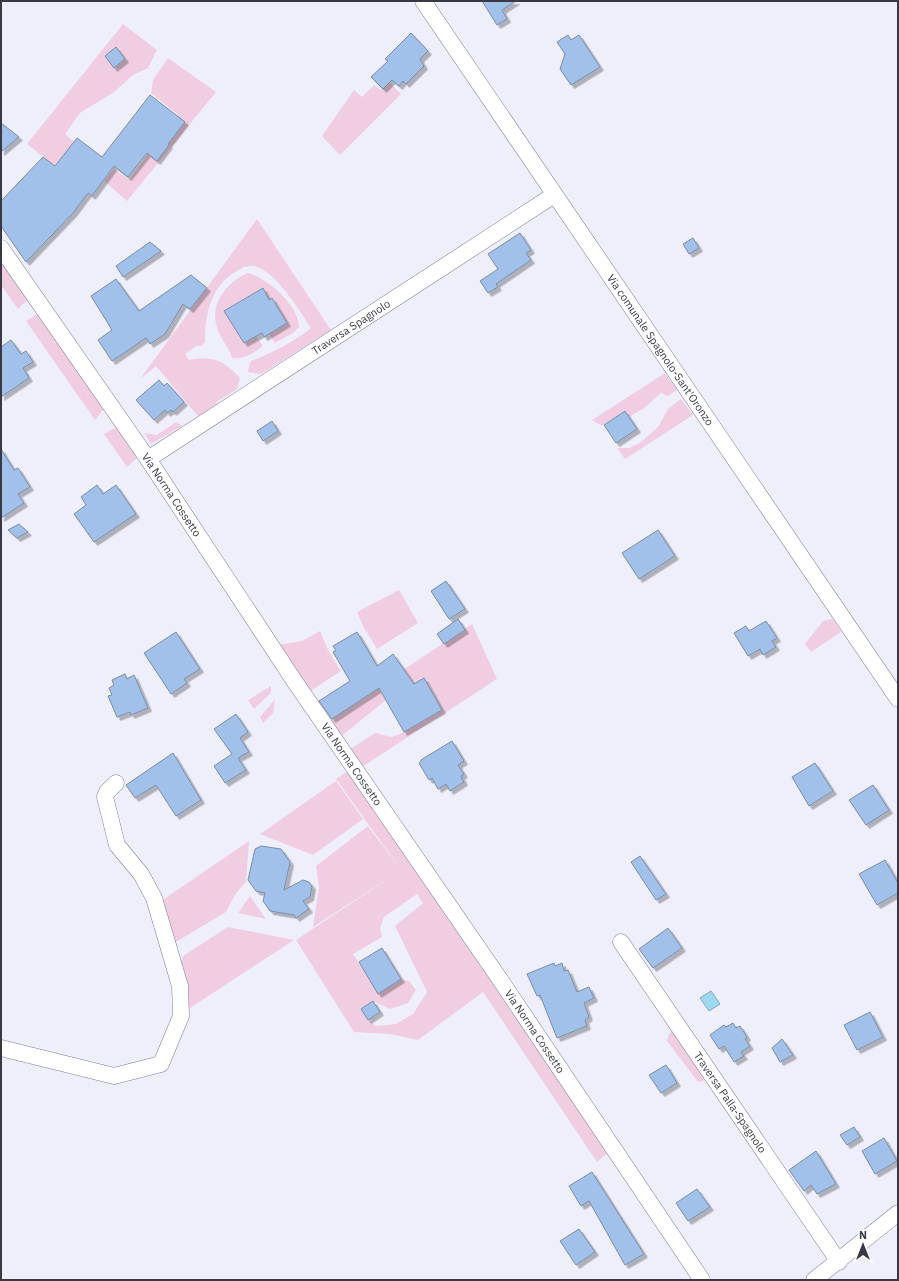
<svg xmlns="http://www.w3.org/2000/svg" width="899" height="1281" font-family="'IBM Plex Sans',sans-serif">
	<defs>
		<filter id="shadow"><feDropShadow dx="3.5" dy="3.5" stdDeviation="0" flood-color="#0004"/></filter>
	</defs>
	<rect width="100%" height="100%" fill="#efeffc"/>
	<path fill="#f1cde2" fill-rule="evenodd" d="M 123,24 L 157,50 L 148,68 L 133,75 L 114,92 L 80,113 L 65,134 L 74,142 L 55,166 L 27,144 Z
		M 168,58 L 216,92 L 127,201 L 104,181 L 114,169 L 129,180 L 178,115 L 151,93 L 153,80 Z
		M 389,82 L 401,94 L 340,155 L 322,136 L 354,90 L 362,97 L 374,85 L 381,90 Z
		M 257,219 L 331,330 L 261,374 L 248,372 L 249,366 L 251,361 C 273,353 293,342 311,328 C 299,310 276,271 254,266 C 249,265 241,268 237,271 C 211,285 205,314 205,342 L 201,346 L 196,346 L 185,354 L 189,360 C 213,355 224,361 240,378 L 237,389 L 216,402 L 217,404 L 198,416 L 156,366 L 140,379 Z
		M 1,261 L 28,299 L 18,309 L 1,285 Z
		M 248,273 C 267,278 299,305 299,327 L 293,333 L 275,343 L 269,334 L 287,323 L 272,298 L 269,300 L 262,288 L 225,311 L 244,343 L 256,336 L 263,346 C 254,353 243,360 232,358 C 229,347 222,341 218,330 C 208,306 226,282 248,273 Z
		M 37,314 L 104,409 L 95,420 L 26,321 Z
		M 665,373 L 677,390 L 668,396 L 661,393 L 643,409 L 628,417 L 624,411 L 602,426 L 592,420 Z
		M 681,399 L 693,415 L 625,459 L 617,448 L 629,448 L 640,443 L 658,427 L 668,409 Z
		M 176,422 L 182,426 L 151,444 L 144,433 L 157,435 Z
		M 115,428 L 119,429 L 138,457 L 127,467 L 104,434 Z
		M 399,590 L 418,623 L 377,649 L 364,628 L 357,612 Z
		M 833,619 L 841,632 L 811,652 L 805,644 L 823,621 Z
		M 472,624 L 497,679 L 362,767 L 349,750 L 375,733 L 392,737 L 404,732 L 442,710 L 424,679 L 386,700 L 339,738 L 327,721 Z
		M 320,631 L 328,650 L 341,671 L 309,692 L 277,645 L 302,641 Z
		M 271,686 L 271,693 L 254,709 L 248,700 Z
		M 275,699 L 273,713 L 263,723 L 260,717 Z
		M 350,770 L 610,1151 L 597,1162 L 483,992 L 418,1040 L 390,1034 L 354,1032 L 296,940 L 395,874 L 313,927 L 319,887 L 316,866 L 368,826 L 401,870 L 336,779 ZM 417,894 L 423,903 L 395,926 L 427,992 L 413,1014 L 396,1024 L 376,1026 L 368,1020 L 361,1009 L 373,1001 L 390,1009 L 408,1003 L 416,990 L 409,981 L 401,979 L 378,993 L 353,954 L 382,937 L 380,928 L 384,917 Z
		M 336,781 L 363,819 L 313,855 L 260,834 Z
		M 249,841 L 246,882 L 236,893 L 226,912 L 176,942 L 161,901 Z
		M 250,896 L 266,919 L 238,913 Z
		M 228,927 L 294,940 L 187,1010 L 181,962 L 183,956 Z
		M 673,1030 L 708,1077 L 703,1081 L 698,1082 L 667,1041 L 669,1034 Z"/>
	<path fill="#9ed8f1" stroke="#80a8bd" d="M 711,991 L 720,1004 L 709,1011 L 700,998 Z"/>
	<path fill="#a1c1ea" stroke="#798ca4" filter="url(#shadow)" d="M 482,1 L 516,1 L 502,10 L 507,19 L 497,25 Z
		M 411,33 L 428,51 L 420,59 L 424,66 L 406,84 L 403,81 L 399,86 L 392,80 L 383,89 L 371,77 L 388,61 L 385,59 Z
		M 568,35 L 571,40 L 579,35 L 600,67 L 571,85 L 560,69 L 565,54 L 557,42 Z
		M 116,47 L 125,59 L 114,68 L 105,56 Z
		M 150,95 L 185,122 L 168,144 L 169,145 L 157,161 L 147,153 L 128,177 L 114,166 L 92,196 L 88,193 L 73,213 L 26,262 L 1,226 L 1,201 L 43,157 L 55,166 L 77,138 L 102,157 Z
		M 1,123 L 19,137 L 1,152 Z
		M 520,233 L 531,250 L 526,253 L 531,260 L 496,284 L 498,287 L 488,293 L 480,281 L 498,269 L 488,254 Z
		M 693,238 L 699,248 L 689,254 L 683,244 Z
		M 150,242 L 161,251 L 123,277 L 116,266 Z
		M 191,275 L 207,288 L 190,309 L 183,304 L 165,334 L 150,344 L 146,338 L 112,361 L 98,340 L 112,330 L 91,296 L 116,279 L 139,311 Z
		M 263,288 L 269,300 L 272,298 L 287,323 L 264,337 L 262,333 L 244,343 L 224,311 Z
		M 11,340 L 21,354 L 26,351 L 33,362 L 23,368 L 29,378 L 1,397 L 1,347 Z
		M 159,380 L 164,386 L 167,383 L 184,402 L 173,412 L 171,410 L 167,413 L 165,410 L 154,420 L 136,400 Z
		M 625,411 L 637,429 L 616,443 L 604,425 Z
		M 272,421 L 278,431 L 263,441 L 257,431 Z
		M 1,449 L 14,470 L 18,468 L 30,487 L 18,494 L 24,503 L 1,518 Z
		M 97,485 L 103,494 L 116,485 L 136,514 L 94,542 L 74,514 L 86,505 L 81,497 Z
		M 19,524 L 28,532 L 17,538 L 8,530 Z
		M 658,530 L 675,556 L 639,579 L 622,553 Z
		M 446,581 L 465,609 L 449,619 L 431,591 Z
		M 458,619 L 465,630 L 444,644 L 437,634 Z
		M 766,621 L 777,638 L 772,641 L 776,647 L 763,655 L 760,649 L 748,656 L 734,633 L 746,626 L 749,631 Z
		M 176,632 L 200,669 L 184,679 L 187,683 L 171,694 L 144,653 Z
		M 357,632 L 377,666 L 393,654 L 414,684 L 424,678 L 442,710 L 404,732 L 379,688 L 332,719 L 319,701 L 350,681 L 333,652 L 336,651 L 333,646 Z
		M 125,674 L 127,679 L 134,675 L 148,708 L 131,715 L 130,712 L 117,717 L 108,696 L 112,695 L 109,688 L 114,685 L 112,680 Z
		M 236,714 L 248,732 L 240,738 L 249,752 L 238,758 L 246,770 L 225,783 L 214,766 L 232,754 L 214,729 Z
		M 452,741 L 464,761 L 458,765 L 464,774 L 461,776 L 464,782 L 450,791 L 446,784 L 438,789 L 432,778 L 429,780 L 419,763 L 421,761 L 421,760 Z
		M 173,753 L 201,800 L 176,816 L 156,785 L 135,798 L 126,785 Z
		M 815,763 L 833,791 L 809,806 L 792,777 Z
		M 873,785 L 889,810 L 866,825 L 849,800 Z
		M 261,846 L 281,849 L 290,862 L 284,890 L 303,880 L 309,882 L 312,886 L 310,897 L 303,901 L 309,909 L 296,918 L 294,915 L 270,911 L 263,901 L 265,893 L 256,891 L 248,880 L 255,849 Z
		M 640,856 L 666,894 L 656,900 L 631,862 Z
		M 885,860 L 898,883 L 898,893 L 877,905 L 859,874 Z
		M 668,928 L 682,948 L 653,968 L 639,949 Z
		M 382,948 L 401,979 L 378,994 L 359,962 Z
		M 554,963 L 555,966 L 562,963 L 564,971 L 568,970 L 577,992 L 589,987 L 594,998 L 584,1003 L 589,1017 L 585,1020 L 587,1026 L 557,1038 L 540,995 L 537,996 L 527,974 Z
		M 373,1001 L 380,1012 L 368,1020 L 361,1009 Z
		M 870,1012 L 883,1037 L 857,1050 L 844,1025 Z
		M 733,1023 L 736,1028 L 740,1026 L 747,1037 L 745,1039 L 750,1046 L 741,1052 L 744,1056 L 734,1062 L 724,1046 L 719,1049 L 710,1035 L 724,1025 L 726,1027 Z
		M 782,1039 L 793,1055 L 780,1062 L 772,1048 Z
		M 666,1065 L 677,1083 L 661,1093 L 649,1075 Z
		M 854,1127 L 860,1137 L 847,1145 L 840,1135 Z
		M 884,1138 L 897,1161 L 875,1174 L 862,1151 Z
		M 816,1151 L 836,1184 L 817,1194 L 811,1185 L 804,1191 L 789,1170 Z
		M 592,1172 L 644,1254 L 625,1265 L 589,1201 L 581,1206 L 569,1186 Z
		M 697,1189 L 710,1207 L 688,1221 L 676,1203 Z
		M 579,1229 L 595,1252 L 576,1265 L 560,1241 Z"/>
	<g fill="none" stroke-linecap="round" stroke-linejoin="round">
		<g stroke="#7b7c97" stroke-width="17">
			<g id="minor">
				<path id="s1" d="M 423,1 L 898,699"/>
				<path id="s2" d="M 1,248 L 148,459 L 295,682 L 499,978 L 702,1280"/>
				<path id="s3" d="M 148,459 L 554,195"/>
				<path id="s4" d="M 621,942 L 839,1262"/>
				<path d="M 1,1048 L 114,1076 L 161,1064 L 181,1016 L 180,986 L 154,898 L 141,874 L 117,845 L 105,797 L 107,792 L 116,783"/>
				<path d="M 814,1280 L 898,1213"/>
			</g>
		</g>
		<use href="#minor" stroke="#fff" stroke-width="16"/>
	</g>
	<g text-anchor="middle" stroke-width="3.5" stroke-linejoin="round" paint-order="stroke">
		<g font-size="11" fill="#393945" stroke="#fff">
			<text dy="4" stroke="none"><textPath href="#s3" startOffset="242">Traversa Spagnolo</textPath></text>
			<text dy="4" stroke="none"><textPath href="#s1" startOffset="422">Via comunale Spagnolo-Sant'Oronzo</textPath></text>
			<text dy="4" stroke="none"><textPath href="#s2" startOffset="300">Via Norma Cossetto</textPath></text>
			<text dy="4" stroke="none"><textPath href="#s2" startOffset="624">Via Norma Cossetto</textPath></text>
			<text dy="4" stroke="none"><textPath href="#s2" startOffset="948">Via Norma Cossetto</textPath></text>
			<text dy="4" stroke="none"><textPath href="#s4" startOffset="194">Traversa Palla-Spagnolo</textPath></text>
		</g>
	</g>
	<rect width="899" height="1281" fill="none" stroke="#393945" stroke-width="4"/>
	<g transform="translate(863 1245)" stroke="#ffffff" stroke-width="3" paint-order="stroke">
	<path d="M0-3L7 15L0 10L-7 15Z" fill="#393945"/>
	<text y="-6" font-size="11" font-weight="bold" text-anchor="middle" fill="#393945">N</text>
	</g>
</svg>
